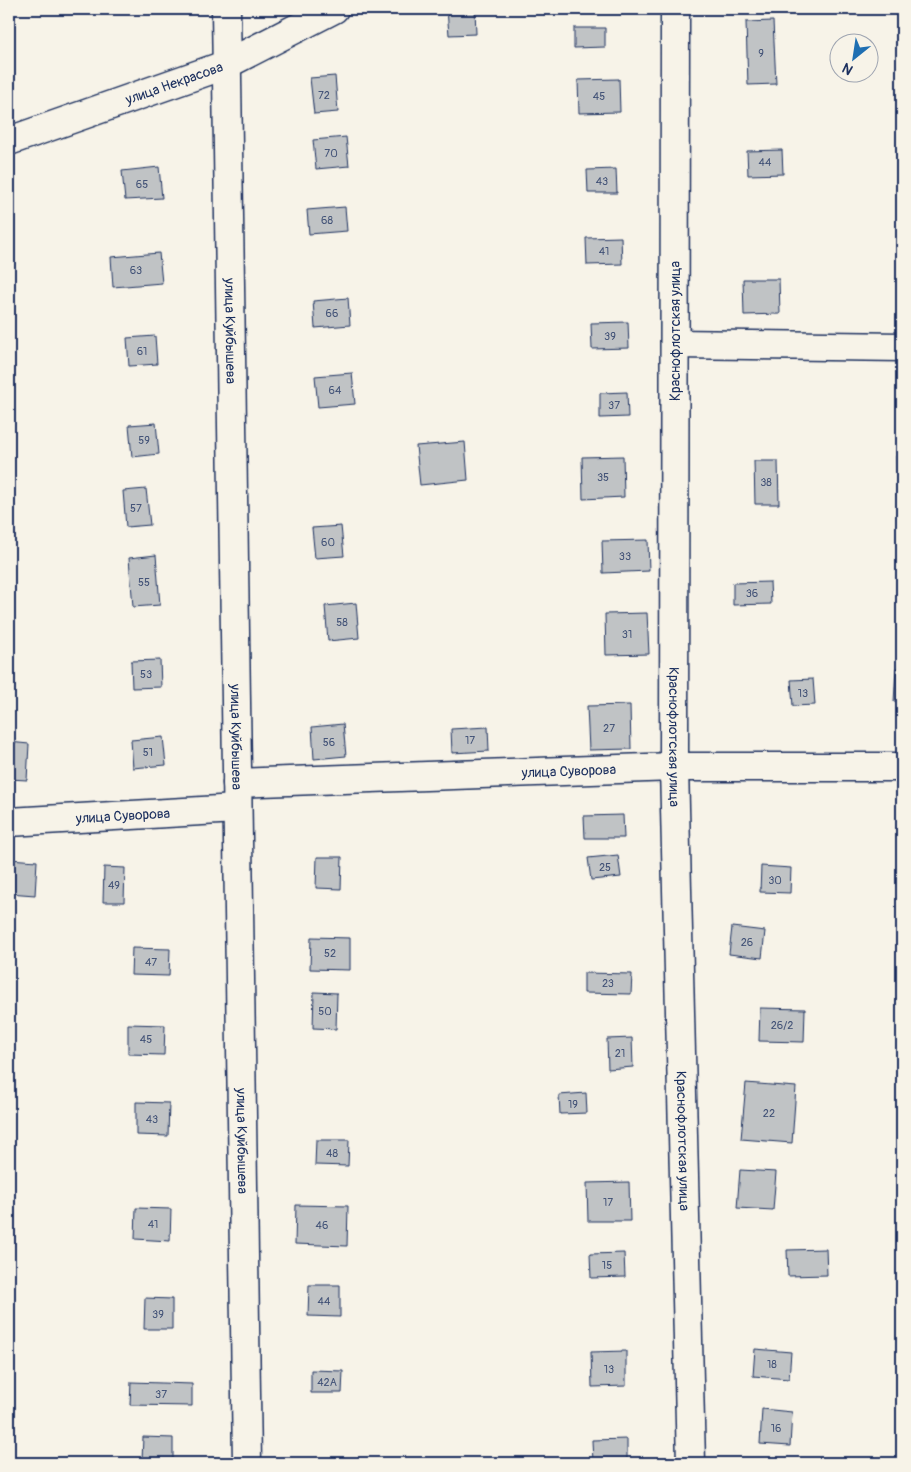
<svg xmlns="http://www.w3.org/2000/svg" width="911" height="1472" font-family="Pangolin,sans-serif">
	<rect width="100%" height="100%" fill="#f7f3e8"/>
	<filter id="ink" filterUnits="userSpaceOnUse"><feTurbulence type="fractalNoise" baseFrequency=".02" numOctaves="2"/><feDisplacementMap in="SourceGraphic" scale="10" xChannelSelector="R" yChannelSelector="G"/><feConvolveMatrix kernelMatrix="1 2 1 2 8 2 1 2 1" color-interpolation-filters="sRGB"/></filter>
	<g filter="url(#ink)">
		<path fill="#c0c3c5" stroke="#1b2f5e" d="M 447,9 L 475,9 L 476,34 L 449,35 Z
			M 773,21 L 776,84 L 748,85 L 746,22 Z
			M 574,28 L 605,28 L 605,47 L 574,48 Z
			M 335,76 L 338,112 L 314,114 L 310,78 Z
			M 619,79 L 620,112 L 579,113 L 578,80 Z
			M 346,137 L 349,166 L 316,169 L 313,140 Z
			M 782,150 L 783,174 L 748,175 L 747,151 Z
			M 159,167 L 162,198 L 125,200 L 122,171 Z
			M 616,169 L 617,193 L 588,193 L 587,170 Z
			M 345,207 L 347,231 L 309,234 L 307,210 Z
			M 621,237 L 622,264 L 587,265 L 586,238 Z
			M 159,253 L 162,283 L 113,287 L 111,257 Z
			M 743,279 L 779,279 L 780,314 L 744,315 Z
			M 348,298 L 350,325 L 315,328 L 313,301 Z
			M 628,322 L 629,348 L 592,349 L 591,323 Z
			M 155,336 L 157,364 L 129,366 L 127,338 Z
			M 352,373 L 355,404 L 318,407 L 315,376 Z
			M 627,392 L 628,417 L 600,418 L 600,393 Z
			M 156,423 L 159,454 L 132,457 L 129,425 Z
			M 465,442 L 468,480 L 420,485 L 416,446 Z
			M 623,456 L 624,497 L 583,499 L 582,457 Z
			M 896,456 L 902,456 L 902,496 L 897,496 Z
			M 754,461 L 778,461 L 779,504 L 755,504 Z
			M 146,489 L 150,525 L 126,527 L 123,491 Z
			M 341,526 L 344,556 L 315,558 L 312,528 Z
			M 648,540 L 649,571 L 603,573 L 602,541 Z
			M 156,555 L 160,605 L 133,607 L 129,558 Z
			M 770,582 L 771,604 L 733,605 L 733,583 Z
			M 356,603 L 359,638 L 328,641 L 325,606 Z
			M 647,613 L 649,654 L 606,655 L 605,614 Z
			M 160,660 L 161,687 L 132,688 L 131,661 Z
			M 896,668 L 902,669 L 902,703 L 894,702 Z
			M 813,679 L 815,705 L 793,706 L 791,680 Z
			M 630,705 L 631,749 L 589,750 L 587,706 Z
			M 343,724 L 346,756 L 314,759 L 312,727 Z
			M 488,727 L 489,751 L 452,753 L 451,729 Z
			M 163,737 L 166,765 L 133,768 L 131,740 Z
			M 9,742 L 29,744 L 27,780 L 9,779 Z
			M 623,815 L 624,838 L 585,838 L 584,816 Z
			M 618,855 L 621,877 L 591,880 L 588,858 Z
			M 317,857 L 342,857 L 341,889 L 316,888 Z
			M 9,859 L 37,861 L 35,895 L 9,893 Z
			M 761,866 L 791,868 L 790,893 L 760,892 Z
			M 104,867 L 125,868 L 124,902 L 103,902 Z
			M 732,927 L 765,931 L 762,958 L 729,954 Z
			M 311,937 L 350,938 L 350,970 L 310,969 Z
			M 132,948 L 170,949 L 169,976 L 131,975 Z
			M 584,973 L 632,974 L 631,994 L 584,993 Z
			M 314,992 L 337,993 L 336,1029 L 313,1028 Z
			M 760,1008 L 805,1009 L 804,1042 L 759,1041 Z
			M 128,1024 L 165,1025 L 164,1055 L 128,1054 Z
			M 632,1038 L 633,1067 L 608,1069 L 607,1039 Z
			M 746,1083 L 796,1087 L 792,1143 L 741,1139 Z
			M 586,1093 L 587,1113 L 560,1114 L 559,1095 Z
			M 136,1102 L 169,1103 L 168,1136 L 136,1135 Z
			M 316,1140 L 349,1140 L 348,1166 L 315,1165 Z
			M 740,1170 L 776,1172 L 773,1210 L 737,1208 Z
			M 629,1182 L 630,1221 L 588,1221 L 587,1183 Z
			M 296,1205 L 348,1206 L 347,1246 L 295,1244 Z
			M 136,1208 L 171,1209 L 170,1241 L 135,1239 Z
			M 826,1249 L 827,1275 L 788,1276 L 787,1250 Z
			M 624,1253 L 625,1277 L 591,1278 L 590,1254 Z
			M 309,1285 L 340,1285 L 340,1317 L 308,1316 Z
			M 145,1298 L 172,1299 L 172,1329 L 144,1329 Z
			M 755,1349 L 791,1352 L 789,1379 L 753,1376 Z
			M 626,1351 L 626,1386 L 592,1387 L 591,1352 Z
			M 311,1370 L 343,1371 L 342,1393 L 311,1393 Z
			M 131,1382 L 192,1384 L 192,1406 L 130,1405 Z
			M 762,1409 L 792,1412 L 790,1446 L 760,1444 Z
			M 143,1437 L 173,1438 L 173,1462 L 142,1461 Z
			M 627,1439 L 627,1463 L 593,1463 L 592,1440 Z"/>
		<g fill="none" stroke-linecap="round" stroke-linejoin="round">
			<g stroke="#1b2f5e" stroke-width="31">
				<g id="minor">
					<path id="s1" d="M 226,9 L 247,1463"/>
					<path id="s2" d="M 675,9 L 674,767 L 691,1463"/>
					<path id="s3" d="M 9,141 L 225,65 L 334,9"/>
					<path d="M 675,344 L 902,347"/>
					<path id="s4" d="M 237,783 L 674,767 L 902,767"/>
					<path id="s5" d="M 9,822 L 237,809"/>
				</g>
			</g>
			<use href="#minor" stroke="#f7f3e8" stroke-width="28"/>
		</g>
	</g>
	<g text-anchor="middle" stroke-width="4" stroke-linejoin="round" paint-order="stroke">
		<g font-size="11" fill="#445478">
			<text x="761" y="57">9</text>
			<text x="324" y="99">72</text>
			<text x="599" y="100">45</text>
			<text x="331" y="157">70</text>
			<text x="765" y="166">44</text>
			<text x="602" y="185">43</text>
			<text x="142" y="188">65</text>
			<text x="327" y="224">68</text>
			<text x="604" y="255">41</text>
			<text x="136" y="274">63</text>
			<text x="332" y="317">66</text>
			<text x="610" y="340">39</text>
			<text x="142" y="355">61</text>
			<text x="335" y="394">64</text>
			<text x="614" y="409">37</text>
			<text x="144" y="444">59</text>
			<text x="603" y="481">35</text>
			<text x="766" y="486">38</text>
			<text x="136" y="512">57</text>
			<text x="328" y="546">60</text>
			<text x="625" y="560">33</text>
			<text x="144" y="586">55</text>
			<text x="752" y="597">36</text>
			<text x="342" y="626">58</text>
			<text x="627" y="638">31</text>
			<text x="146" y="678">53</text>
			<text x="803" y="697">13</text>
			<text x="609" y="732">27</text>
			<text x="470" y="744">17</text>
			<text x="329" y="746">56</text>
			<text x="148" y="756">51</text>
			<text x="605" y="871">25</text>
			<text x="775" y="884">30</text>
			<text x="114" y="889">49</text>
			<text x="747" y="946">26</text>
			<text x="330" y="957">52</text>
			<text x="151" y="966">47</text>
			<text x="608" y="987">23</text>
			<text x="325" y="1015">50</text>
			<text x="782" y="1029">26/2</text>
			<text x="146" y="1043">45</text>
			<text x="620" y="1057">21</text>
			<text x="573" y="1108">19</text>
			<text x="769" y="1117">22</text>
			<text x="152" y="1123">43</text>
			<text x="332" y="1157">48</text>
			<text x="608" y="1206">17</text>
			<text x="153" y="1228">41</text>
			<text x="322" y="1229">46</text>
			<text x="607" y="1269">15</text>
			<text x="324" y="1305">44</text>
			<text x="158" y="1318">39</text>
			<text x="772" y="1368">18</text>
			<text x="609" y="1373">13</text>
			<text x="327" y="1386">42А</text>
			<text x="161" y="1398">37</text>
			<text x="776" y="1432">16</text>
		</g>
		<g font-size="14" fill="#1b2f5e" stroke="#f7f3e8">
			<text dy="5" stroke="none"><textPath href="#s3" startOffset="175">улица Некрасова</textPath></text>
			<text dy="5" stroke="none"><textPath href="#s1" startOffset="322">улица Куйбышева</textPath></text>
			<text transform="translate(675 331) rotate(-90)" y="5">Краснофлотская улица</text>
			<text dy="5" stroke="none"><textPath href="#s1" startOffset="728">улица Куйбышева</textPath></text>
			<text dy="5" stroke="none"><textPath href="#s2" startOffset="728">Краснофлотская улица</textPath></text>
			<text dy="5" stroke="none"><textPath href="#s4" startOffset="332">улица Суворова</textPath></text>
			<text dy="5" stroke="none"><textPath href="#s5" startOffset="114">улица Суворова</textPath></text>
			<text dy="5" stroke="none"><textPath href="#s1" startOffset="1132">улица Куйбышева</textPath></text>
			<text dy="5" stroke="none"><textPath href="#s2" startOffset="1132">Краснофлотская улица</textPath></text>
		</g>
	</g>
	<rect width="911" height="1472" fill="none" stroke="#f7f3e8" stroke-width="30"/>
	<rect x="15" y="15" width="881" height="1442" fill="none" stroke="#1b2f5e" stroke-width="2" filter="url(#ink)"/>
	<g transform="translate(854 58) rotate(210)"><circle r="24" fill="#f7f3e8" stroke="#9fa5b1"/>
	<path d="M0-4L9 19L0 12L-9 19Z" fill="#1f6fb2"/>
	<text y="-8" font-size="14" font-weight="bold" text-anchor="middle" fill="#1b2f5e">N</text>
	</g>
</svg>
